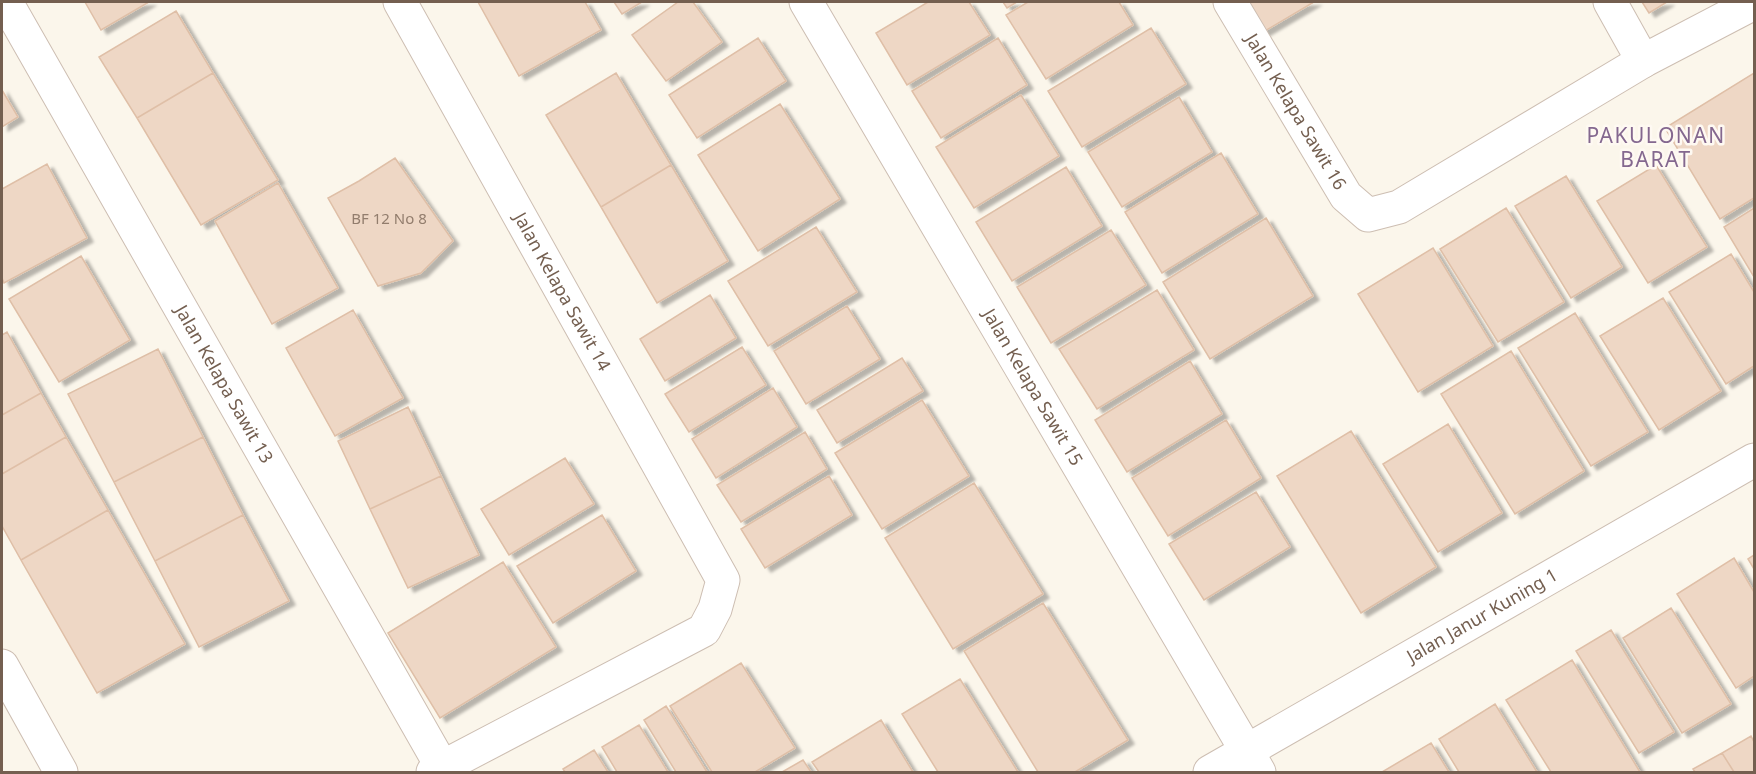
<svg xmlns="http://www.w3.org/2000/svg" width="1756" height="774" font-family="'Noto Sans',sans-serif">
	<defs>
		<filter id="shadow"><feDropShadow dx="6" dy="4" stdDeviation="1.5" flood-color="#0004"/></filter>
	</defs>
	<rect width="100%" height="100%" fill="#fbf6eb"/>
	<path fill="#eed7c5" stroke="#dfbfa7" stroke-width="1.5" filter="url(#shadow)" d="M 85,2 L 149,2 L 101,30 Z
		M 478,2 L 585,2 L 601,30 L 519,76 Z
		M 614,2 L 642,2 L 622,14 Z
		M 678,2 L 693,2 L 722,42 L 666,81 L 632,35 Z
		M 928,2 L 969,2 L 990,35 L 907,85 L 876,33 Z
		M 1003,2 L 1017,2 L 1007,8 Z
		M 1028,2 L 1119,2 L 1133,25 L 1046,79 L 1006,15 Z
		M 1237,2 L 1314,2 L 1258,35 Z
		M 1642,2 L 1667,2 L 1649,13 Z
		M 176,11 L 213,73 L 137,118 L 99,57 Z
		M 1151,28 L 1186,84 L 1082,147 L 1048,91 Z
		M 758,38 L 786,81 L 697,138 L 669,95 Z
		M 998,38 L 1027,85 L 941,138 L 912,91 Z
		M 213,73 L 278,180 L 201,225 L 137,118 Z
		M 616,73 L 671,165 L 601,207 L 546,115 Z
		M 1754,73 L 1754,198 L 1720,219 L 1665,128 Z
		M 2,90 L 18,117 L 2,127 Z
		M 1021,95 L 1059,156 L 974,208 L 936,147 Z
		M 1179,97 L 1212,152 L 1122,207 L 1088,152 Z
		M 780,104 L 840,199 L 758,251 L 698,155 Z
		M 1221,153 L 1258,214 L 1162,273 L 1125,212 Z
		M 395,158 L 453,241 L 421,273 L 378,286 L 328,198 L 359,181 Z
		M 47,164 L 87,238 L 4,283 L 2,278 L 2,189 Z
		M 671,165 L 728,261 L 657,303 L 601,207 Z
		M 1656,165 L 1707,247 L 1648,283 L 1597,201 Z
		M 1066,167 L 1102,226 L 1012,281 L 976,222 Z
		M 1566,176 L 1622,267 L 1571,298 L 1515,206 Z
		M 278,183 L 338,288 L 272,324 L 215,221 Z
		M 1506,208 L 1564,302 L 1498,342 L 1440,249 Z
		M 1754,208 L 1754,277 L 1724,227 Z
		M 1266,218 L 1313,296 L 1210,359 L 1163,282 Z
		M 816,227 L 857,292 L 768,346 L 728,281 Z
		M 1111,230 L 1146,285 L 1051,343 L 1017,287 Z
		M 1433,248 L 1493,346 L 1418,392 L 1358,294 Z
		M 1731,254 L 1754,292 L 1754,366 L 1726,384 L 1669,292 Z
		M 81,256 L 130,340 L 59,382 L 9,299 Z
		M 1157,290 L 1194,350 L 1097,409 L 1059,349 Z
		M 710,295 L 736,338 L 665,381 L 640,339 Z
		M 1663,298 L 1721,391 L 1659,430 L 1600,336 Z
		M 847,306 L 880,359 L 806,404 L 774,351 Z
		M 353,310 L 403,398 L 335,436 L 286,348 Z
		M 1575,313 L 1648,432 L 1591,466 L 1518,348 Z
		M 7,332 L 41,393 L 2,415 L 2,335 Z
		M 742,347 L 766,385 L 689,432 L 665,394 Z
		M 158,349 L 203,437 L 114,482 L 68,394 Z
		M 1511,351 L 1584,471 L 1515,514 L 1441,394 Z
		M 902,358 L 923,391 L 837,443 L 817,410 Z
		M 1190,361 L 1222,414 L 1127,472 L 1095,420 Z
		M 773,388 L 797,427 L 716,478 L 692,439 Z
		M 41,393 L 66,437 L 2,474 L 2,415 Z
		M 922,400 L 969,476 L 882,529 L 835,453 Z
		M 408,407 L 441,476 L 370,509 L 338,441 Z
		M 1226,420 L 1261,478 L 1168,536 L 1132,478 Z
		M 1448,424 L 1502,513 L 1438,552 L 1383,464 Z
		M 1351,431 L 1436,567 L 1361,613 L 1277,476 Z
		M 805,432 L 827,469 L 741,522 L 717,485 Z
		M 66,437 L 108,510 L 21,560 L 2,526 L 2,474 Z
		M 203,437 L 243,515 L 155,561 L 114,482 Z
		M 565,458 L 594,504 L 509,555 L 481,509 Z
		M 441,476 L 479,555 L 408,588 L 370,509 Z
		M 829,476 L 852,515 L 765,568 L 741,529 Z
		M 974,483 L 1043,594 L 953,649 L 885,538 Z
		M 1256,492 L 1290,547 L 1204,600 L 1169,544 Z
		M 108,510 L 185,644 L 97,693 L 21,560 Z
		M 243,515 L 289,601 L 199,647 L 155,561 Z
		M 602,515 L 636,571 L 553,623 L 517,566 Z
		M 1754,555 L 1754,569 L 1748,559 Z
		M 1734,558 L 1754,592 L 1754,676 L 1736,688 L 1677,594 Z
		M 503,562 L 556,647 L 440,718 L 388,633 Z
		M 1043,603 L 1128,740 L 1075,772 L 1038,772 L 964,651 Z
		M 1671,608 L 1731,704 L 1682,733 L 1623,638 Z
		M 1611,630 L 1674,732 L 1639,753 L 1576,651 Z
		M 1572,660 L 1640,772 L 1551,772 L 1506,700 Z
		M 741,663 L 795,748 L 755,772 L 712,772 L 670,706 Z
		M 960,679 L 1018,772 L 938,772 L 902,714 Z
		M 1495,704 L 1537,772 L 1459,772 L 1439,739 Z
		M 666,706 L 707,772 L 676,772 L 644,720 Z
		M 881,720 L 913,772 L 819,772 L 812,762 Z
		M 639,725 L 668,772 L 617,772 L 602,747 Z
		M 1751,736 L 1754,742 L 1754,772 L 1734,772 L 1722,753 Z
		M 1431,743 L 1449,772 L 1382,772 Z
		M 594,750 L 608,772 L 565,772 L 563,769 Z
		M 1722,753 L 1734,772 L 1695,772 L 1693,769 Z
		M 803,760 L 811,772 L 782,772 Z"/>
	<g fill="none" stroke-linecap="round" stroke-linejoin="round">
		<g stroke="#cdbeb2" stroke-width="35">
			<g id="street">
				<path id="s1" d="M 6,2 L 442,767"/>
				<path id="s2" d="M 400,2 L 723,580 L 715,609 L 704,630 L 433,772"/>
				<path id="s3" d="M 806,2 L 1259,772"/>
				<path id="s4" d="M 1230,2 L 1346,196 L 1368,215 L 1399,207 L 1643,61 L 1754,3"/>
				<path d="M 1610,2 L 1643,61"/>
				<path d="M 2,666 L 61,772"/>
				<path id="s5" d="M 1210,772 L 1754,460"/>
			</g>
		</g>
		<use href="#street" stroke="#fff" stroke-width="33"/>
	</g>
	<g text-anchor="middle" stroke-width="5" stroke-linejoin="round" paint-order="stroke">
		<g font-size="15" fill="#927d6d">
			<text x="389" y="224">BF 12 No 8</text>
		</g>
		<g font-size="18" fill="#745f50" stroke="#fef9f2">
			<text dy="6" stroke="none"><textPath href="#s4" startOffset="128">Jalan Kelapa Sawit 16</textPath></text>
			<text dy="6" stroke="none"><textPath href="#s2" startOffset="332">Jalan Kelapa Sawit 14</textPath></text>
			<text dy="6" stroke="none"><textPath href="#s1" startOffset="440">Jalan Kelapa Sawit 13</textPath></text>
			<text dy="6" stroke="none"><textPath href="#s3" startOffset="447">Jalan Kelapa Sawit 15</textPath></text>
			<text dy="6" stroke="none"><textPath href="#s5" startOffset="314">Jalan Janur Kuning 1</textPath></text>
		</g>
		<g font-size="21" letter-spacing="1.5" fill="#84688f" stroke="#fef9f2">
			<text x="1656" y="143">PAKULONAN<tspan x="1656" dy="24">BARAT</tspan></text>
		</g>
	</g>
	<rect width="1756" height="774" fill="none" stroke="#745f50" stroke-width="6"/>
</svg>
